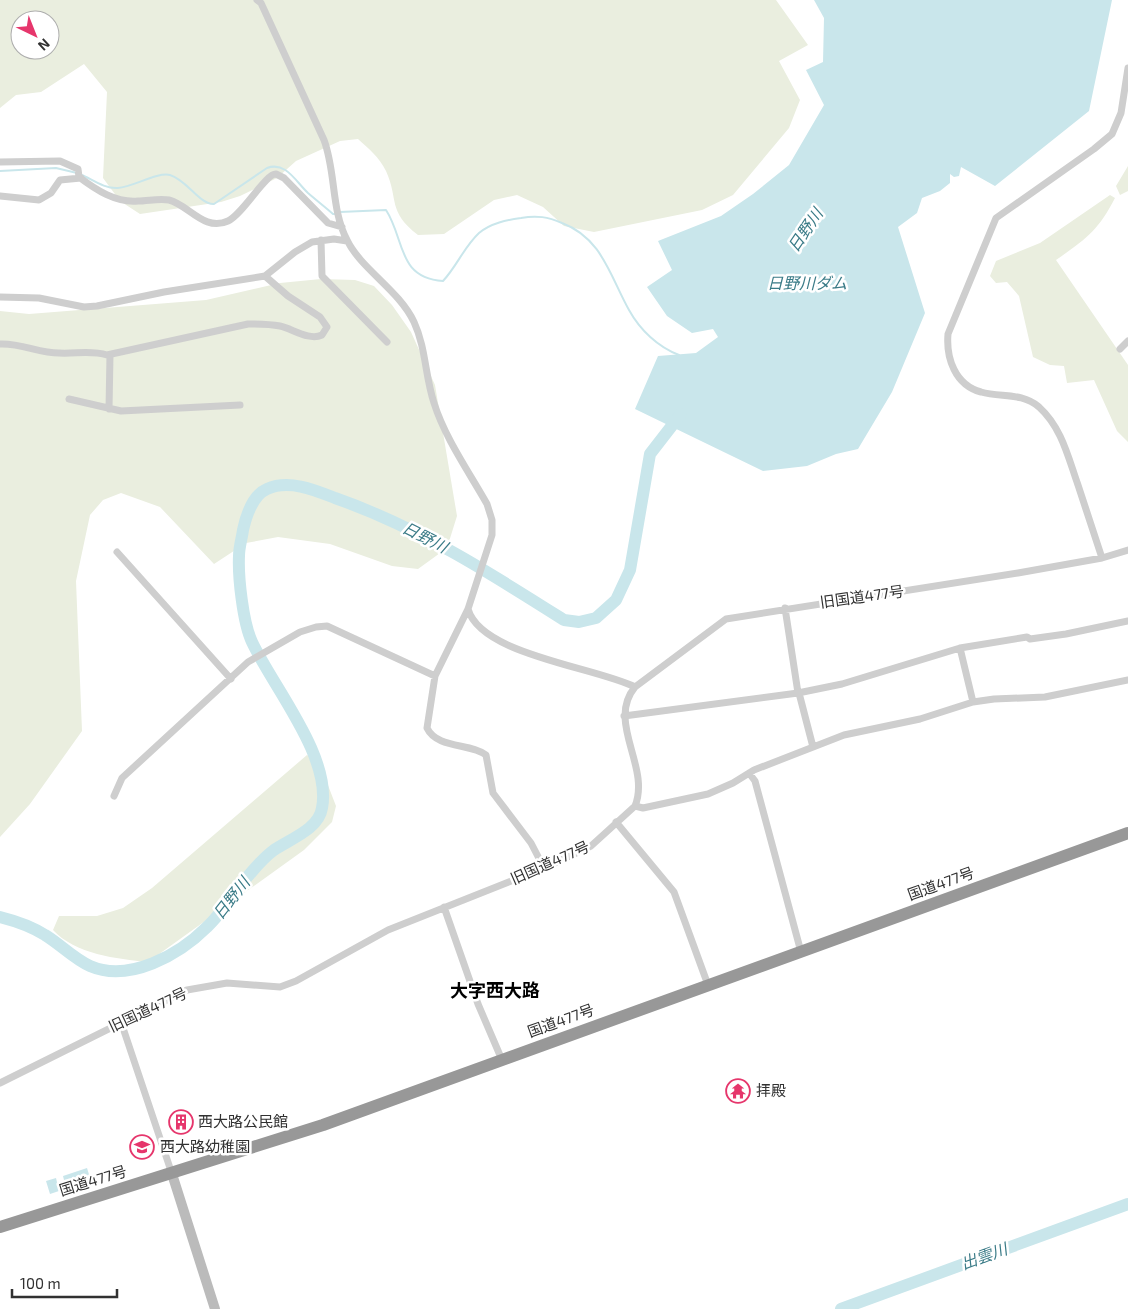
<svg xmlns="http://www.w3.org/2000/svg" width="1128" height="1309" font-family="'Exo 2','Noto Sans JP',sans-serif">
	<rect width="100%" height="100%" fill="#fff"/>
	<path fill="#eaeedf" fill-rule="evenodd" d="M 0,0 L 776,0 L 808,45 L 779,61 L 800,100 L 789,128 L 733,195 L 702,210 L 594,232 L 564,226 L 543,207 L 517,195 L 494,200 L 444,234 L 418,235 C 387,211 399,200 386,171 C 379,157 369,149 358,139 L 340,141 L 296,161 L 277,178 L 240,196 L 221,202 L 140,214 L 120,201 L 103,178 L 107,92 L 84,64 L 41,92 L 16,95 L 0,108 ZM 20,20 L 50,20 L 50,50 L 20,50 Z
		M 1128,166 L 1128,191 L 1120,195 L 1116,186 Z
		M 1110,195 L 1115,198 C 1098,231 1086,239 1056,260 L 1128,365 L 1128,442 L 1117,431 L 1094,380 L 1067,383 L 1064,366 L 1050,365 L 1033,357 L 1019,296 L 1007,282 L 996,283 L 990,276 L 996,261 L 1040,243 Z
		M 321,279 L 355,280 L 374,286 L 392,305 L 411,332 L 435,385 L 457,516 L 447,548 L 418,569 L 392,566 L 330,544 L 278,537 L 246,543 L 214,564 L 160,507 L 121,493 L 103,500 L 90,515 L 76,581 L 82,731 L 30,804 L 0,837 L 0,311 L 29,314 L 206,300 L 280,283 Z
		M 307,755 L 319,762 L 336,806 L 332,822 L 304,850 L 148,962 C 117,959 75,954 53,930 L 59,916 L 97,916 L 123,908 L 152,888 Z"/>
	<path fill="#c9e6eb" d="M 814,0 L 1112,0 L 1089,111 L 995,186 L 961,167 L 959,176 L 954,177 L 950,174 L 950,183 L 940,191 L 922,198 L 917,213 L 898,227 L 925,313 L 892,392 L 858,449 L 836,454 L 807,466 L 763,471 L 635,409 L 658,356 L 696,353 L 718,337 L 713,329 L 692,333 L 667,316 L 647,287 L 672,270 L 658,241 L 721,216 L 753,194 L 789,165 L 824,105 L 806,70 L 823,62 L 824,18 Z
		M 87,1168 L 91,1181 L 66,1188 L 63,1176 Z
		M 56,1178 L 59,1191 L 50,1194 L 46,1181 Z"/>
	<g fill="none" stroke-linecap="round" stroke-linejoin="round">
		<path stroke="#c9e6eb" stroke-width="2" d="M 0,171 L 56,168 L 77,173
			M 82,175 C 93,180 105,189 118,188 C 133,187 157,172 170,175 C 187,180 200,205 214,204 L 267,168 C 286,161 296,182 308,193 C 316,200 325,207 333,214 L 336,214
			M 340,212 L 386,210 C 405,239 397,278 443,281 C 457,266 464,247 479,233 C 491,223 507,220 521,218 C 537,215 548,217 562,223 C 602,238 610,276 629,310 C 640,330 658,347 679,355"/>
		<path stroke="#c9e6eb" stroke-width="12" d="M 0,917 C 16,921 31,926 45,935 C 60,944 74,959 90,966 C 129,983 179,955 207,927 C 221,914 232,896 244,881 C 253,870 263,858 274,850 C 290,839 319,829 322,808 C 332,757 273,687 252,642 C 243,623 238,577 239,556 C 239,547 242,538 243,530 C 246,516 253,495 267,489 C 289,479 315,490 335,498 C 418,527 490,573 564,620 L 579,622 L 596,618 L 616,600 L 630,570 L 650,454 L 681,414
			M 841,1309 L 1128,1204"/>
		<path stroke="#cecece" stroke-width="7" d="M 257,0 L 261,3 L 324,140 C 336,172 331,210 347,240 C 361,269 399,290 414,322 C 426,348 425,376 434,403 C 445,438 469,472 487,504 L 492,520 L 492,535 L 468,609 L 435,676 L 427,728 C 437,749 471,743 486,755 L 493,793 L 531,843 L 544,868
			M 0,162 L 60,161 L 78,169 L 79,177 C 96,190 116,203 138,201 C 148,201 159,198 169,200 C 189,205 204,232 228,221 C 243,214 266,173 276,174 L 284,178 L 328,223 L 342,227
			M 0,196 L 39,200 L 51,193 L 60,180 L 81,178
			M 321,240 L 322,276 L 387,342
			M 0,297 L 39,298 L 84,307 L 97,306 L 164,292 L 265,276 L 295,252 L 312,242 L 334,239 L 347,241
			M 0,344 C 21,343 39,353 59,353 C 76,354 91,350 107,355 L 248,324 C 259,324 269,324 280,326 C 293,329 309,341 322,335 L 327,327 L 320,317 L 288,296 L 265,276
			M 1120,349 L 1128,341
			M 69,399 L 121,411 L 240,405
			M 109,409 L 110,355
			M 117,552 L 231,679
			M 1102,558 C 1094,534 1086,509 1078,485 C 1068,457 1062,428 1039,407 C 1021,392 1001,398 981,392 C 955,385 946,358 948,334 L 996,218 L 1094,149 L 1112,134 L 1121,113 L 1128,68
			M 785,608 L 798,693
			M 468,609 C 481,655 595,667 635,687
			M 960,648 L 973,702
			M 799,693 L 813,747
			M 624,716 L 798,693 L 842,684 L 960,648 L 1027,637 L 1030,639 L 1066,634 L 1128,621
			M 749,773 L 755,781 L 801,952
			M 114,796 L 122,778 L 248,662 L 300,632 L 316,627 L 327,626 L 435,676
			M 635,806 L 643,808 L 708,794 L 733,783 L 754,770 L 844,735 L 920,719 L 973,702 L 994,699 L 1045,697 L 1128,680
			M 616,822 L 674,892 L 708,985
			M 444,907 L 478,1004 L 502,1060
			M 121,1022 L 172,1174
			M 0,1083 L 187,990 L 227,983 L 280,987 L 296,981 L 388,930 L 544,868 L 591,846 L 635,806 C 651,767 606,722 635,687 L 726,619 L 1018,573 L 1102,558 L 1128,550"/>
		<path stroke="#bbb" stroke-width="10" d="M 172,1174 L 215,1309"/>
		<path stroke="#989898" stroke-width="12" d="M 0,1227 L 323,1125 L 1128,833"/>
	</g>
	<defs>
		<g id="temple-ring" transform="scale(1.25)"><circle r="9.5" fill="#fff" stroke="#e6366c" stroke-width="1.5"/><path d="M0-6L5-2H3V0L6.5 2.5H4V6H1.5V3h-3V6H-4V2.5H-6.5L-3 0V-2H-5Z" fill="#e6366c"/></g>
		<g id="building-ring" transform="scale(1.25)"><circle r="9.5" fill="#fff" stroke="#e6366c" stroke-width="1.5"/><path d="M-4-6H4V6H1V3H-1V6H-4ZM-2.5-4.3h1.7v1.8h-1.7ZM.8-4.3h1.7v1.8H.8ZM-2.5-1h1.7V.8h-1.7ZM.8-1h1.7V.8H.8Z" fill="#e6366c"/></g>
		<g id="school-ring" transform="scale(1.25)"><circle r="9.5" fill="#fff" stroke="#e6366c" stroke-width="1.5"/><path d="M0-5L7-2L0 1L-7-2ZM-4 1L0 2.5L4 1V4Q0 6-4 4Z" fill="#e6366c"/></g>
	</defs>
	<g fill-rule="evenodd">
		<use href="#temple-ring" x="738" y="1091"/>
		<use href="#building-ring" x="181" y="1122"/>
		<use href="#school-ring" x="142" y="1147"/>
	</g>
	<g text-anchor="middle" stroke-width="5" stroke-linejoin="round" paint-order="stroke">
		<g font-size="15" fill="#313131" stroke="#fff">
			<text transform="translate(862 597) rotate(-8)" y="5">旧国道477号</text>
			<text transform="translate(550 863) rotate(-24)" y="5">旧国道477号</text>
			<text transform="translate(941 884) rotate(-20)" y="5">国道477号</text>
			<text transform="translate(148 1010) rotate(-25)" y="5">旧国道477号</text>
			<text transform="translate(561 1021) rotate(-20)" y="5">国道477号</text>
			<text transform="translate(93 1181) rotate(-17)" y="5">国道477号</text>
		</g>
		<g font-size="15" fill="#313131" stroke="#fff" text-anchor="start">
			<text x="756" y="1096">拝殿</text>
			<text x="198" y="1127">西大路公民館</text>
			<text x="160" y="1152">西大路幼稚園</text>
		</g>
		<g font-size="16" font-style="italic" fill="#3a7b87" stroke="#fff">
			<text transform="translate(805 230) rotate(-56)" y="6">日野川</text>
			<text x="807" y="289">日野川ダム</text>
			<text transform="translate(425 537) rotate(27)" y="6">日野川</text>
			<text transform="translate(231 898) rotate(-52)" y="6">日野川</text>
			<text transform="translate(984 1256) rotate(-20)" y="6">出雲川</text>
		</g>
		<g font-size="18" font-weight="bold" fill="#000" stroke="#fff">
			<text x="495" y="997">大字西大路</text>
		</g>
	</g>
	<g transform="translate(35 35) rotate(137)"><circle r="24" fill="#ffffff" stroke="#adadad"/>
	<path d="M0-4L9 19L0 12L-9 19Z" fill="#e6366c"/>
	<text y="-8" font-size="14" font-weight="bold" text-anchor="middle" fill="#313131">N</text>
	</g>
	<path d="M12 1289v8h105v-8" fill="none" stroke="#313131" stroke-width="2.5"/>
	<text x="20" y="1289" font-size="15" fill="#313131" stroke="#ffffff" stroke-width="4" paint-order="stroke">100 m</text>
</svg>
